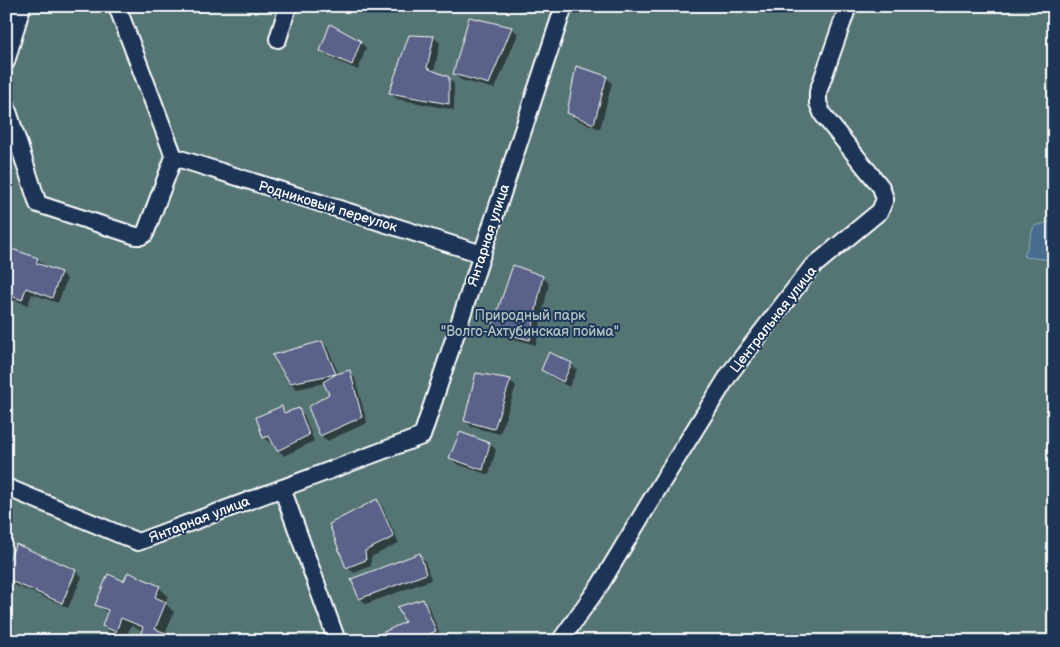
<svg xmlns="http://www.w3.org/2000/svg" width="1060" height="647" font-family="'Balsamiq Sans',sans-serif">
	<rect width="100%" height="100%" fill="#2f4266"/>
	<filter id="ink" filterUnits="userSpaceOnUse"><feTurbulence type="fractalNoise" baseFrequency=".02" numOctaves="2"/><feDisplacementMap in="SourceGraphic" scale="10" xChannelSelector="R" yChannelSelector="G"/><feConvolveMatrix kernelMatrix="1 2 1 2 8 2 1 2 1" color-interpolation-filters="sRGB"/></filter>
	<g filter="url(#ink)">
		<path fill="#557574" stroke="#aababa" d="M 6,6 L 1054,6 L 1054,641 L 6,641 Z"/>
		<path fill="#466c8e" stroke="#90a7bb" d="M 1054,221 L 1054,260 L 1024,257 L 1034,226 Z"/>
		<path fill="#0007" d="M 336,6 L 370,6 L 369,14 Z
			M 492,6 L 520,6 L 518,13 Z
			M 470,19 L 512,28 L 518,34 L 495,89 L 461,80 L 454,74 Z
			M 410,37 L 434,37 L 440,43 L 434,72 L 448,78 L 454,84 L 454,110 L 397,99 L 390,93 Z
			M 360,42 L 366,48 L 358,70 L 328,57 L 322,50 Z
			M 606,77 L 612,83 L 600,129 L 575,119 L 569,113 Z
			M 6,248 L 38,259 L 44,265 L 43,267 L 61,273 L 67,279 L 58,303 L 32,294 L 28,305 L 6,297 Z
			M 542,277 L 549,283 L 536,345 L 499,335 L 493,329 Z
			M 322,342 L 328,348 L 339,375 L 349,372 L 355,378 L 367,423 L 327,441 L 321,435 L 331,395 L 325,383 L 297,389 L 291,383 Z
			M 571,364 L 577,370 L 569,387 L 549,376 L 542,370 Z
			M 510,380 L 516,386 L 500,434 L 472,427 L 465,421 Z
			M 281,408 L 287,413 L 298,409 L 304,415 L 314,441 L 284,456 L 278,450 L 273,442 L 270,443 L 264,437 Z
			M 490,444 L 496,450 L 489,475 L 457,464 L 451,458 Z
			M 376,500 L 382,506 L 399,543 L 371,557 L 371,566 L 354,573 L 347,567 Z
			M 419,554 L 425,561 L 431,580 L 366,604 L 360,598 Z
			M 6,569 L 76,571 L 77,572 L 74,572 L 60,604 L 9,583 L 6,580 Z
			M 77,572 L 82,577 L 68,608 L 62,605 Z
			M 125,582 L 159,587 L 168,596 L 165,603 L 174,612 L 165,634 L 172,641 L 139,641 L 143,631 L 131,626 L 125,640 L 112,635 L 103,626 L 108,614 L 97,604 Z
			M 422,600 L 429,607 L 441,637 L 433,641 L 373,641 L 406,622 Z"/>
		<path fill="#5a6289" stroke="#fff" d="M 469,17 L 512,27 L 489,84 L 453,74 Z
			M 330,24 L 361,41 L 352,65 L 320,51 Z
			M 409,35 L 434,36 L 427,68 L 449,77 L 449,104 L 389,93 Z
			M 576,66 L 607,76 L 594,124 L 567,113 Z
			M 6,247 L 38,258 L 36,263 L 61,272 L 52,298 L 26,288 L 22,300 L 6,294 Z
			M 513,265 L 543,276 L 530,340 L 491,330 Z
			M 322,341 L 336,374 L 290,383 L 272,355 Z
			M 549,352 L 572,363 L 563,382 L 541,370 Z
			M 350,370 L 362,417 L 320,436 L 308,407 L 329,394 L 323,382 L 336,374 Z
			M 476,373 L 511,379 L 494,429 L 464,421 Z
			M 282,406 L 284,413 L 299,408 L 309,435 L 277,451 L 269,436 L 263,438 L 256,417 Z
			M 460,432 L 490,443 L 483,470 L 449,458 Z
			M 377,499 L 394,537 L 365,551 L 366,560 L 346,568 L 329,524 Z
			M 16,544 L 76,570 L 62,603 L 6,579 L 6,566 Z
			M 420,553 L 426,574 L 359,599 L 351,579 Z
			M 128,572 L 160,586 L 155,597 L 166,602 L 155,629 L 166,633 L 163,641 L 138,641 L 143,627 L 121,618 L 116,632 L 102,626 L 108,610 L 95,605 L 108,574 L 124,581 Z
			M 423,599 L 436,631 L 414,641 L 372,641 L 371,638 L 405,622 L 397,607 Z"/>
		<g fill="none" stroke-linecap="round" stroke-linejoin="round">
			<g stroke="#fff" stroke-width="20">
				<path id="minor" d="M 278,39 L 288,6
					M 6,62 L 22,6
					M 6,105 L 38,204 L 136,236 L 141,236 L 145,234 L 174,157 L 117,6
					M 174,157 L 482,254
					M 6,487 L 138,542 L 422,436 L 564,6
					M 282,488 L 337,641
					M 560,641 L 600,585 L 662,482 L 730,373 L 811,268 L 880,211 L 885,199 L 881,187 L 823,115 L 818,103 L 818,92 L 848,6"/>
			</g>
			<use href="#minor" stroke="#1d3557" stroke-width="16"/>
		</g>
	</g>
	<g text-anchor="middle" stroke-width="4" stroke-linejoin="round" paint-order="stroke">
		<g font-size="14" fill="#fff" stroke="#1d3557">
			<text transform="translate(328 206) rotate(17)" y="5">Родниковый переулок</text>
			<text transform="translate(488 235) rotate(-72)" y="5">Янтарная улица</text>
			<text transform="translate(773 319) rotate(-52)" y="5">Центральная улица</text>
			<text transform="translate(199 519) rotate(-21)" y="5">Янтарная улица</text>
		</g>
		<g font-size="14" fill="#b2c1c0" stroke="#1d3557">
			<text x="530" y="320">Природный парк<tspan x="530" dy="16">"Волго-Ахтубинская пойма"</tspan></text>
		</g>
	</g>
	<rect width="1060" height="647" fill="none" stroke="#1d3557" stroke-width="25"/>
	<rect x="12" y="12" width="1035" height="622" fill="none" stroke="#fff" stroke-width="2" filter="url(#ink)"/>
</svg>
